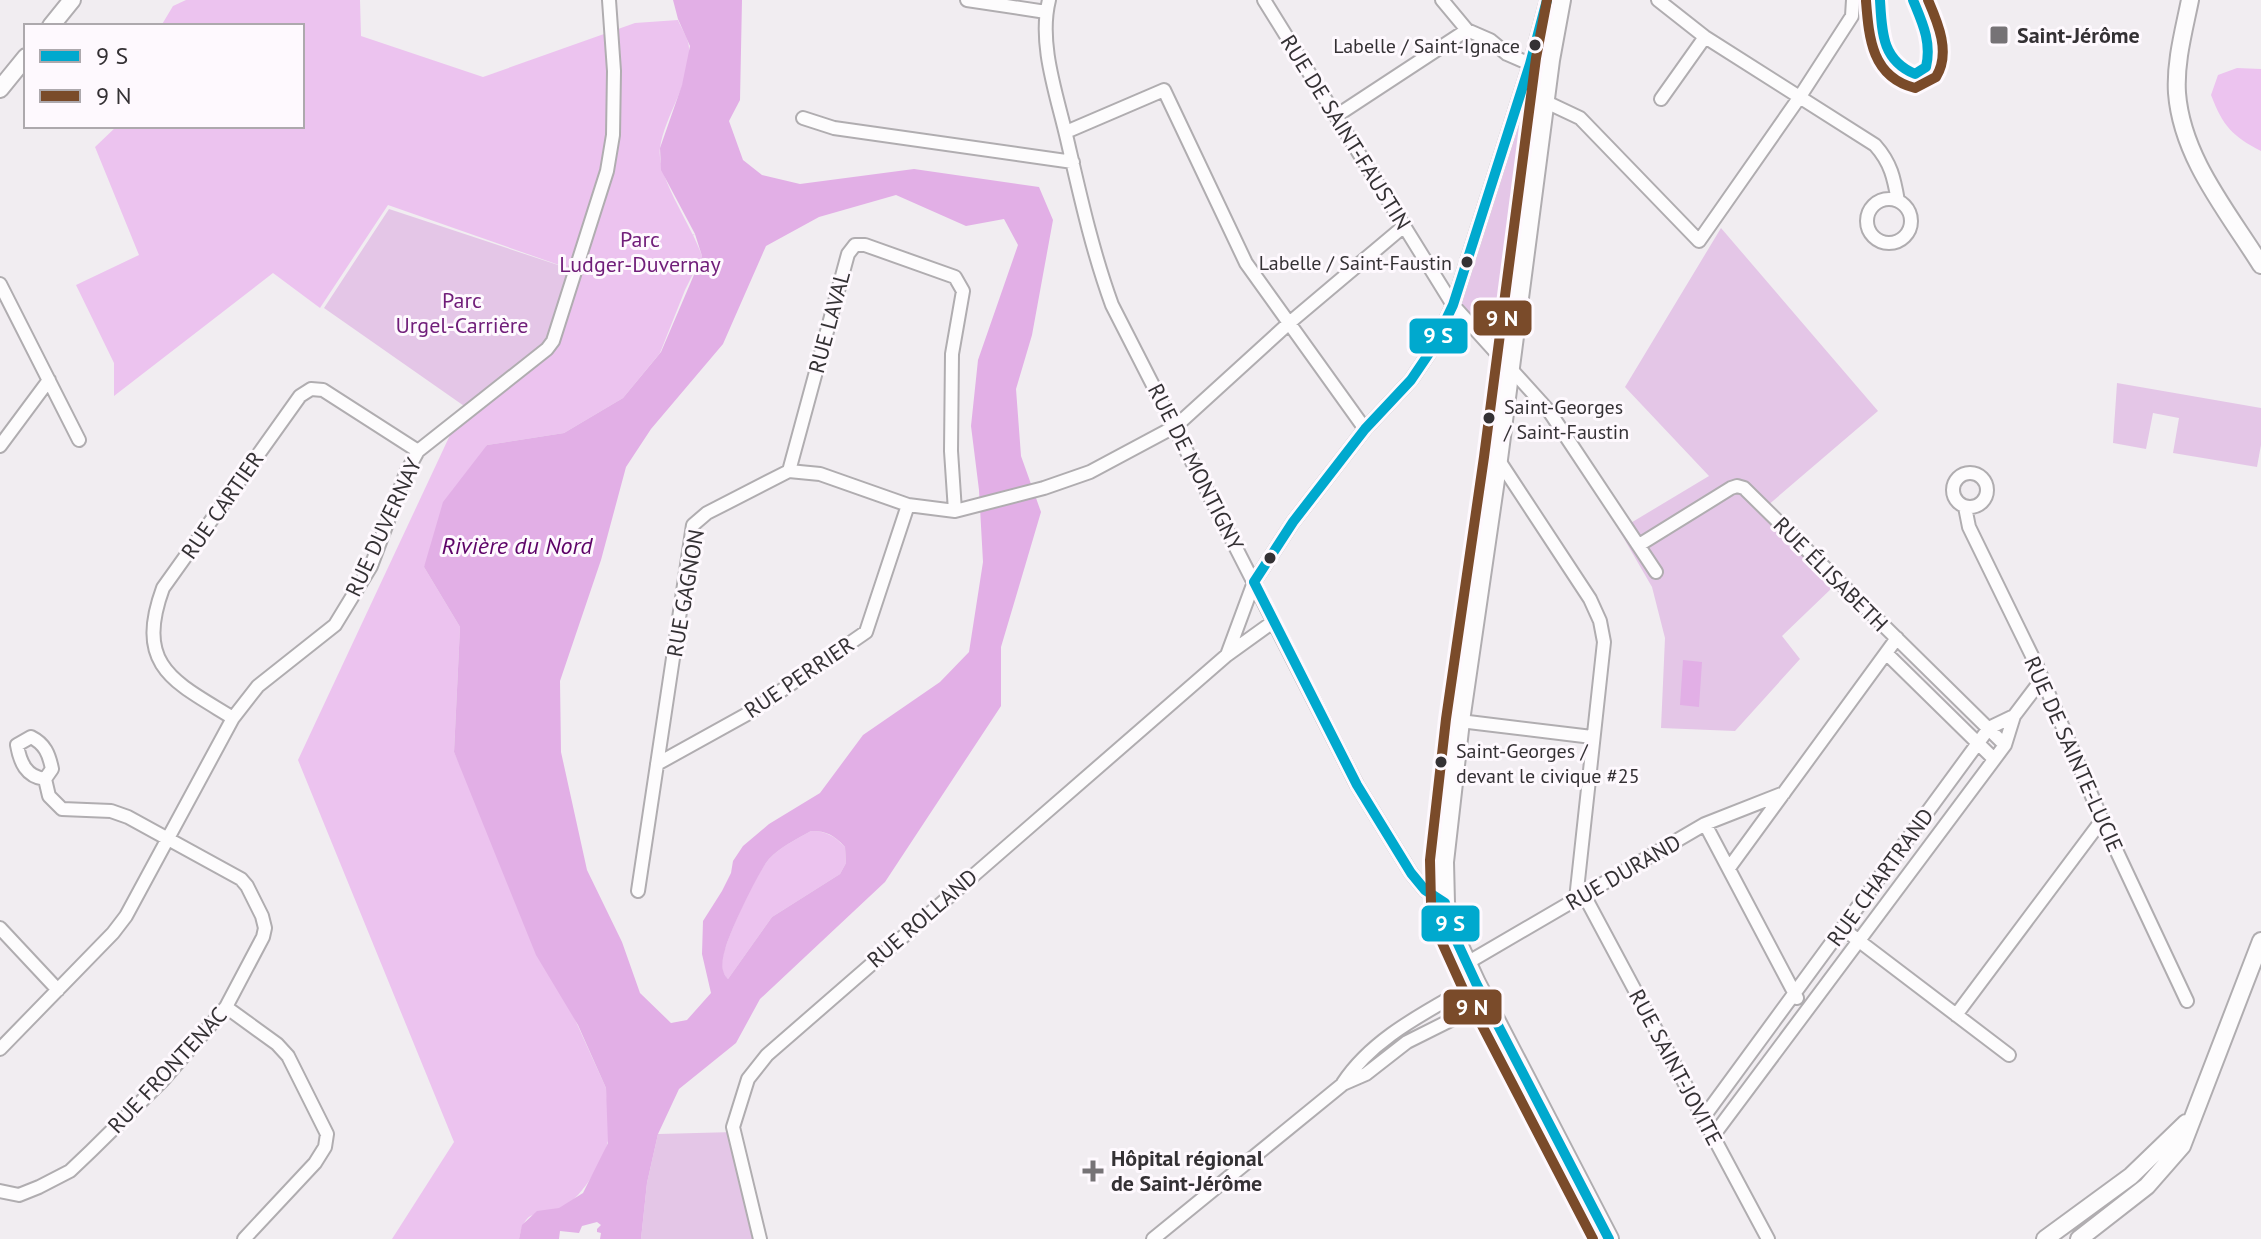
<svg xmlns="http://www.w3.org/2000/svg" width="2261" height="1239" viewBox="0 0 2261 1239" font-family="'PT Sans',sans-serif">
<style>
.green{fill:#e4c6e7}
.forest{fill:#ecc3ef}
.water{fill:#e2afe6;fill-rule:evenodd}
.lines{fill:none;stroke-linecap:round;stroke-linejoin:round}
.street-casing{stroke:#b0adb0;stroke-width:16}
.secondary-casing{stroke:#b0adb0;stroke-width:20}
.primary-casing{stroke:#b0adb0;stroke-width:22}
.street{stroke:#fdfcfd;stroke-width:12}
.secondary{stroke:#fdfcfd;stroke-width:16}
.primary{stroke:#fdfcfd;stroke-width:18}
.bus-1-casing{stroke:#fef9fe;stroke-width:16}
.bus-2-casing{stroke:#fef9fe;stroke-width:16}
.bus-1{stroke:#00a9ce;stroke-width:10}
.bus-2{stroke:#7a4b2a;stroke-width:10}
.poi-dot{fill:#767376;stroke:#fef9fe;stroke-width:3}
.bus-dot{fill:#343134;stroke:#fef9fe;stroke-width:3}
.labels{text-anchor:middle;stroke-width:6;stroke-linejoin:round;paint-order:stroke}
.bus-label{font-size:20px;fill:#343134;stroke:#fef9fe;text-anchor:end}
.poi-label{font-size:22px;font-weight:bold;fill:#343134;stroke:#fef9fe;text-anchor:start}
.street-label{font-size:22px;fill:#343134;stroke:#fef9fe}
.park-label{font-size:22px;fill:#701d79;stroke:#fef9fe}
.water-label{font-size:24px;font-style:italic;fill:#5d0267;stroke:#fef9fe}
.line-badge{stroke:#fef9fe;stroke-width:3}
.badge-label{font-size:22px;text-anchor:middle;font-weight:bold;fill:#fff}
</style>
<rect width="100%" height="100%" fill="#f1edf1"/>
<!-- green -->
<path class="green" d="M1536 82 1540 88 1509 366 1453 305 1530 84Z
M389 209 576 271 695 234 467 408 324 308Z
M1721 228 1878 411 1760 512 1833 587 1782 636 1800 659 1735 731 1661 728 1665 638 1652 587 1619 530 1709 476 1625 387Z
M2117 383 2261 408V445L2257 467 2173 453 2179 418 2153 413 2146 449 2113 443Z
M735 1132 760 1239H641L647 1183 658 1134Z"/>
<!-- forest -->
<path class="forest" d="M186 0H360L361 36 483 77 635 23 678 20C681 28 689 39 689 48 691 83 665 115 660 148 656 177 692 225 702 256L685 290 660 353 623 398 564 433 487 445 424 567 460 627 454 752 606 1088C607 1105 612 1129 607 1145 600 1166 581 1200 559 1209 537 1217 526 1206 519 1239H392L454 1142 298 760 458 418 547 349 576 271 388 205 320 308 273 273 114 396V363L76 285 139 255 95 147 117 126H302V26H161L173 6Z
M2237 68 2261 69V151C2232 136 2223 126 2211 95L2218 75Z
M811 831C827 831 834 836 845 847L846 863 840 874 772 917 728 979C723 974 722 970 722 962 724 942 756 874 769 859 780 847 797 839 811 831Z"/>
<!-- water -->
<path class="water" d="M673 0H742L740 100 729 121 743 160 762 175 800 184 914 169 1039 187 1053 220 1032 335 1016 389 1021 456 1041 512 1001 647V706L885 882 760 999 736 1043 679 1089 658 1134 647 1183 641 1239H600L601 1233 597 1232V1229L601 1225 597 1222 582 1226 579 1233 560 1231 559 1239H519L522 1225 537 1211 559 1208 583 1193 608 1143 606 1088 578 1025 536 955 454 752 460 627 424 567 443 502 487 445 564 433 623 398 661 352 702 256 695 234 661 170 660 148 682 85 690 46 678 19ZM896 195 966 226 1004 219 1018 245 978 360 971 426 979 490 983 562 969 652 940 682 863 735 820 793 769 824 743 846 733 861 731 873 722 891 703 921 702 954 711 993 687 1020 671 1023 640 993 622 942 587 870 561 752 560 681 601 560 626 467 651 429 723 344 766 246 819 217ZM811 831C827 831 834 835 845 847L846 863 840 874 772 917 728 979C720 971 722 960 725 950 729 933 758 872 769 859 780 847 797 839 811 831Z
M1683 660 1702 662 1699 707 1680 705Z"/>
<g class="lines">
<!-- street casing -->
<g class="street-casing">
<path id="street" d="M967 0 1046 12
M1049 0C1038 44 1057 95 1067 139 1080 195 1092 250 1112 305L1357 785 1411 873 1425 890 1445 903
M1264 0 1453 305 1549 411 1656 572
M1442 0 1467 30 1490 40 1507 54 1530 64
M1658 0 1705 37 1875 145C1891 163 1894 178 1898 201
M1661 99 1705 37
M1544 101 1580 118 1699 241 1799 98 1852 16 1853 0
M1336 116 1467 30
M803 118 834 128 1073 162
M1066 132 1164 90 1246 263 1365 429
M1867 221a22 22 0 1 1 44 0a22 22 0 1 1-44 0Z
M0 284 79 440
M0 446 49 380
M1498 459 1590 599 1600 621 1604 642 1576 899
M789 471 848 254 855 245H865L955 277 963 291 952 354 951 451 955 511
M1953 490a17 17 0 1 1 34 0a17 17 0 1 1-34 0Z
M1965 507 1969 527 2037 666 2102 820 2187 1001
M1639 545 1731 488 1737 486 1744 488 2005 745
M1886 653 1994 759
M1227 655 1273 622
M233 718C175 682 134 667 163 588L300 396 311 389 323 390 418 451
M1460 721 1592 737
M657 764 749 713 866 632 908 505
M1705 824 1797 998
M1729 868 1897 638
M638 891 693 525 707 513 789 471 820 474 908 505 955 511 1044 488 1090 472 1176 426 1288 324 1403 227
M1584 895 1768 1239
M0 928 58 990
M1842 928 2009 1055
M1467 963 1705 824 1784 793
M226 1007 277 1044 288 1056 327 1134 325 1147 315 1163 244 1239
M1956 1015 2102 820
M0 1049 113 933 126 916 233 718 258 686 335 625 371 566 406 473 418 451 547 349 553 341 607 171 613 135 614 71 609 0
M1343 1083C1374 1036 1429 1011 1476 983
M1703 1118 1989 728 2014 716
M1713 1136 2005 745 2014 716 2042 679
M0 1191 19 1195 39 1187 70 1171 91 1151 163 1080 226 1007 263 937 265 928 262 916 247 886 241 879 128 817 111 811 62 809 49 796 45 779C26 777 20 762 17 745L31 737C45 744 49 754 52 769L45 779
M760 1239 733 1127 748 1079 767 1055 1227 655 1254 582 1293 522 1365 429 1411 380 1432 349 1453 305 1530 64 1547 0
M1153 1239 1343 1084 1366 1074 1407 1042 1487 1002"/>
</g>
<!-- secondary casing -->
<g class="secondary-casing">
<path id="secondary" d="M2190 0C2184 30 2175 62 2177 93 2182 158 2228 212 2261 265
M51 26 72 0
M0 89 26 57
M2045 1239 2131 1176 2186 1123
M2079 1239 2147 1186 2182 1146 2261 941"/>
</g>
<!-- primary casing -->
<g class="primary-casing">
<path id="primary" d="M1561 0 1550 60 1498 459 1460 721 1444 862 1445 903 1452 931 1476 983 1609 1239"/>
</g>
<!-- street -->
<use href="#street" class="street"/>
<!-- secondary -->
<use href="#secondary" class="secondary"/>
<!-- primary -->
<use href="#primary" class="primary"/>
<!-- bus-1 casing -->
<g class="bus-1-casing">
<path id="bus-1" d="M1547 0 1530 64 1453 305 1432 349 1411 380 1365 429 1293 522 1254 582 1357 785 1411 873 1425 890 1445 903 1452 931 1476 983 1609 1239
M1880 0C1882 33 1882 60 1915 74L1926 67C1932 42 1922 22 1913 0"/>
</g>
<!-- bus-2 casing -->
<g class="bus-2-casing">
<path id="bus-2" d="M1547 0 1536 58 1484 457 1446 719 1430 860 1431 903 1439 936 1463 989 1593 1239
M1866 1C1869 39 1872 77 1915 88L1936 77C1951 53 1938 23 1928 0"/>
</g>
<!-- bus-1 -->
<use href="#bus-1" class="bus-1"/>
<!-- bus-2 -->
<use href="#bus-2" class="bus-2"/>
</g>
<!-- markers -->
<g class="poi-dot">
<rect x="1989" y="25" width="20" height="20" rx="4"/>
<path d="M1089 1159h8v8h8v8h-8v8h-8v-8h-8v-8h8z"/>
</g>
<g class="bus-dot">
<circle cx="1535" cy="45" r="7"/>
<circle cx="1467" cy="262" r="7"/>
<circle cx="1489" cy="418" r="7"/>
<circle cx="1270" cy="558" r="7"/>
<circle cx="1441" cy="762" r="7"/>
</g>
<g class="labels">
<!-- bus labels -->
<g class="bus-label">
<text x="1520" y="53">Labelle / Saint-Ignace</text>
<text x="1452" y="270">Labelle / Saint-Faustin</text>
<text x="1504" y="414" text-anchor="start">Saint-Georges<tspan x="1504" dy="25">/ Saint-Faustin</tspan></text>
<text x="1456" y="758" text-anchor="start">Saint-Georges /<tspan x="1456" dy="25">devant le civique #25</tspan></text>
</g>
<!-- poi labels -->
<g class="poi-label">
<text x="2017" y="43">Saint-Jérôme</text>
<text x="1111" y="1166">Hôpital régional<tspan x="1111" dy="25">de Saint-Jérôme</tspan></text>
</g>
<!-- street labels -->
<g class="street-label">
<text transform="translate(1346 132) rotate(58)" y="8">RUE DE SAINT-FAUSTIN</text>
<text transform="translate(829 322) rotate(-75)" y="8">RUE LAVAL</text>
<text transform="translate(1196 467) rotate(63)" y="8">RUE DE MONTIGNY</text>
<text transform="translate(222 505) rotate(-55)" y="8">RUE CARTIER</text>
<text transform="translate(383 527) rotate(-65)" y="8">RUE DUVERNAY</text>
<text transform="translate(1831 574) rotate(45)" y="8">RUE ÉLISABETH</text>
<text transform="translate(685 593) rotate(-80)" y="8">RUE GAGNON</text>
<text transform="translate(799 677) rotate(-34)" y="8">RUE PERRIER</text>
<text transform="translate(2074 754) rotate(66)" y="8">RUE DE SAINTE-LUCIE</text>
<text transform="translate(1623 872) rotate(-30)" y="8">RUE DURAND</text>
<text transform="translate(1880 877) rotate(-54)" y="8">RUE CHARTRAND</text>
<text transform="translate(922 918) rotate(-41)" y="8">RUE ROLLAND</text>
<text transform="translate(1676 1067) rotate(62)" y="8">RUE SAINT-JOVITE</text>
<text transform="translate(167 1070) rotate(-47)" y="8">RUE FRONTENAC</text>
</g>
<!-- park labels -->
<g class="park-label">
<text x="640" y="247">Parc<tspan x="640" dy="25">Ludger-Duvernay</tspan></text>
<text x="462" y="308">Parc<tspan x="462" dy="25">Urgel-Carrière</tspan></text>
</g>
<!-- water labels -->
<g class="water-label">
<text x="517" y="554">Rivière du Nord</text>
</g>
</g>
<g class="line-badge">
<rect x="1472" y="299" width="61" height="38" rx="8" fill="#7a4b2a"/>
<rect x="1408" y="317" width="61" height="38" rx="8" fill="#00a9ce"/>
<rect x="1420" y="904" width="61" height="39" rx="8" fill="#00a9ce"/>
<rect x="1442" y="988" width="61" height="38" rx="8" fill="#7a4b2a"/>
</g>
<g class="badge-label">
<text x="1502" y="326">9 N</text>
<text x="1438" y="343">9 S</text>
<text x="1450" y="931">9 S</text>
<text x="1472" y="1015">9 N</text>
</g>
<!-- legend -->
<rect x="24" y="24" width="280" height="104" fill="#fef9fe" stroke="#ada9ad" stroke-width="2"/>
<rect x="40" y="50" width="40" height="12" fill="#00a9ce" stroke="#ada9ad" stroke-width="2"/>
<text x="96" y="64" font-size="24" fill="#343134">9 S</text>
<rect x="40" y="90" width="40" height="12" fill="#7a4b2a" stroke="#ada9ad" stroke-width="2"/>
<text x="96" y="104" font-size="24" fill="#343134">9 N</text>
</svg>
